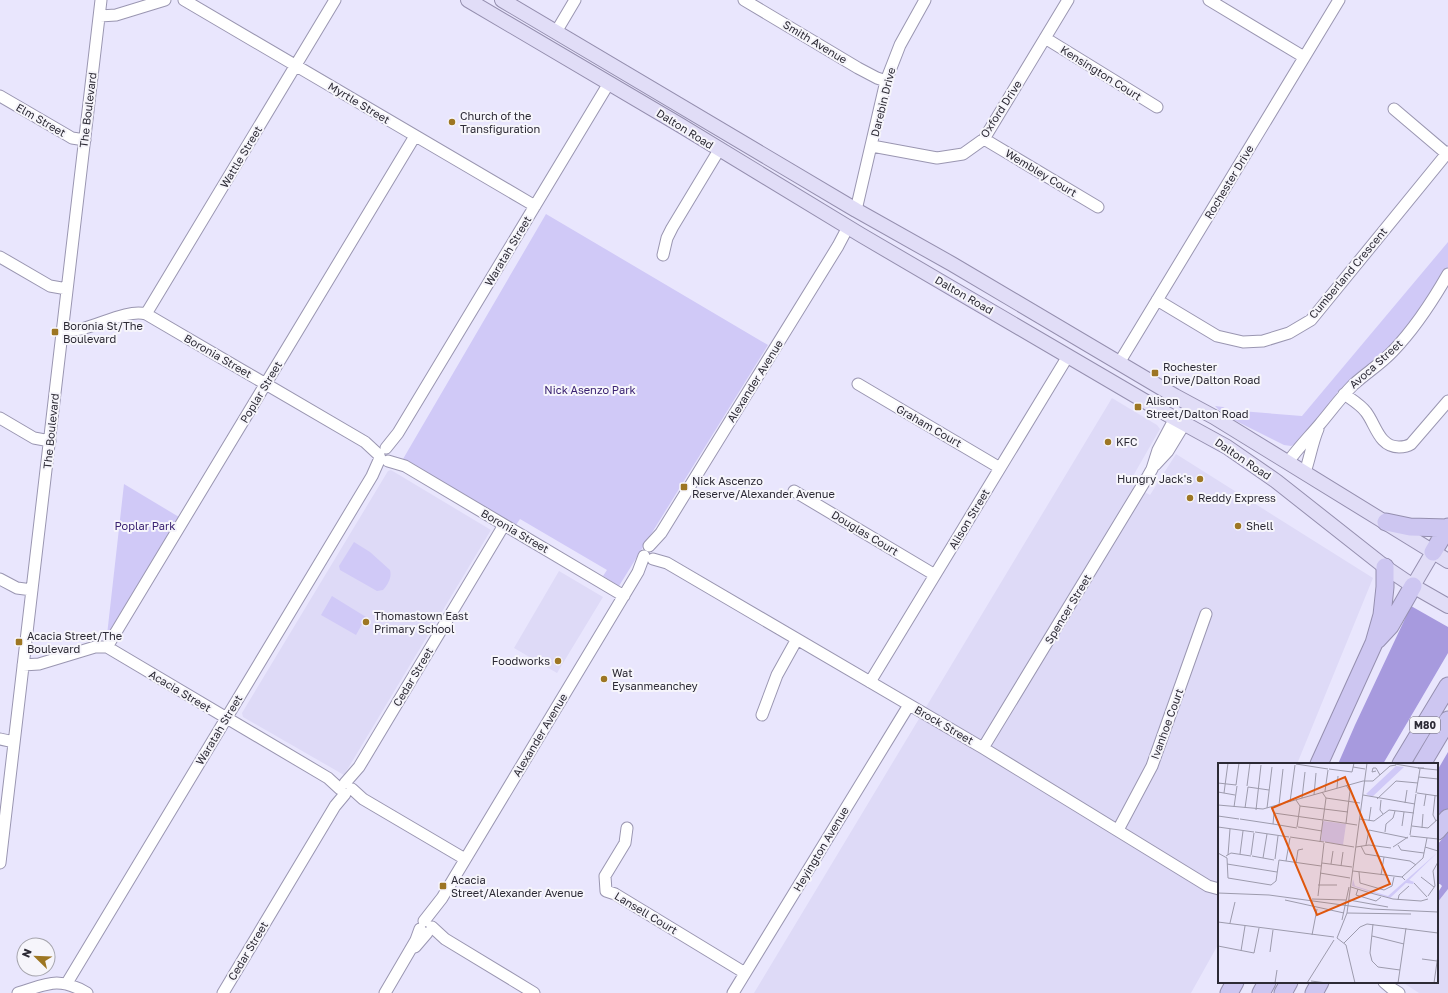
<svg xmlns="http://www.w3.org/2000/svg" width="1448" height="993" viewBox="0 0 1448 993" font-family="'Golos Text',sans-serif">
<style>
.built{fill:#dedaf7}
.green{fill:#d0c9f7}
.forest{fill:#a79ade}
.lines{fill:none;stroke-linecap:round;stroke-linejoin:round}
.minor-casing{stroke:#9a96b1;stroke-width:13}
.major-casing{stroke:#958faf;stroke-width:16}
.highway-casing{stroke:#958faf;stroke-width:19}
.minor{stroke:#fff;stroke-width:11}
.major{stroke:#e1ddf7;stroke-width:14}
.highway{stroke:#cdc6f1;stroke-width:17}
.poi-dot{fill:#9d7623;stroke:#f6f5fb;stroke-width:1.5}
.labels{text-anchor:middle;stroke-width:4;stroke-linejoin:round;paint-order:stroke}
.shield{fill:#f6f5fb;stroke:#696770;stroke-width:1}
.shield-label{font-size:10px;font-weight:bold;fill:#2c2a35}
.street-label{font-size:11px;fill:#2c2a35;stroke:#f6f5fb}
.poi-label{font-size:11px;fill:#2c2a35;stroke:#f6f5fb;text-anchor:start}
.park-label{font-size:11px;fill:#3b2372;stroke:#f6f5fb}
.inset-road{fill:none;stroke:#9d9bad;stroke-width:1}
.view{fill:#df570e;fill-opacity:0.15;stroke:#df570e;stroke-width:2}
.inset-edge{fill:none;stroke:#2c2a35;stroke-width:2}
</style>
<rect width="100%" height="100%" fill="#e9e6fd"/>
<!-- built -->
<path class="built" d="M1112 398 1157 425 1160 429 1129 483 1150 495 1176 454 1373 578 1297 764H1219V943L1191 993H754Z
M391 470 491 530 344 775 243 717 242 713 388 471Z
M559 571 603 597 557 673 514 648Z
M1448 889V993H1419L1402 982H1437V903Z"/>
<!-- green -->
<path class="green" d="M546 214 768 345 619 586 603 576 607 570 520 519 516 525 403 459Z
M1448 242V267L1438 287 1395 341 1337 393 1298 443 1291 446 1284 445 1224 415 1215 406 1223 407 1228 410 1302 416Z
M124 484 179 517 107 635Z
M354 542 370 552 390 570C392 578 388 584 383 590L377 591 340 570 339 566Z
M332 596 366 617 356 635 321 615Z"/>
<!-- forest -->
<path class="forest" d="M1411 606 1448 627V653L1383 764H1338L1355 725Z
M1448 752V809L1437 821V771Z
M1448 832V889L1437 903V894L1442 886 1440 884H1437V845Z"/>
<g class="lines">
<!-- minor casing -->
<g class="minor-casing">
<path id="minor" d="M184 0 535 206
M744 0 858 68 877 78 886 81
M1209 0 1304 57
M100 16 116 15 165 0
M556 32 575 0
M1045 38 1157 107
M0 96 67 135 72 138 85 140
M1394 109 1447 154
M984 139 1098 207
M872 146 937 158 963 154 984 139 1068 0
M856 210 886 81 900 45 925 0
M663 255 667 238 672 228 719 150
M0 257 50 286 67 289
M1157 300 1217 336 1243 342 1263 341 1289 333 1311 320 1448 152
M146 314 335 0
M62 331C69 330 75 330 81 329 100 325 128 309 146 314L365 442 379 455
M1119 363 1339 0
M858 384 1000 468
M1344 394C1351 399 1361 405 1366 412 1376 425 1379 447 1399 447 1404 447 1408 446 1411 444L1448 401
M0 418 34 438 50 441
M386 448 398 433 609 83
M388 461 405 466 624 596
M1288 462C1298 448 1309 437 1320 424 1331 411 1341 397 1353 385 1366 373 1381 364 1393 351 1415 328 1432 302 1448 274
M1155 465 1168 451 1185 423
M1305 472C1310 458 1312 443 1318 429
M794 491 935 575
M649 546 661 533 838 246 848 227
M653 559 667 563 983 748 1208 886 1219 889
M0 579 17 588 32 590
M107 647 415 136
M23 665 39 664 95 647H107L328 778 340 789
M870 682 1068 356
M762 715 777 675 797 639
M0 739 14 742
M983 748 1148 476 1152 469 1158 450 1175 418
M345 783 359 767 504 525
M352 789 363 799 465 859
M627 828 625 843 605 876 606 891 615 894 745 973
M1118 830 1152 766 1206 614
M0 863 101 0
M424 921 442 898 638 572 644 556
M432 927 445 939 534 993
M415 947 427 933
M1384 982 1391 988 1399 993
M67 983 372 476 380 458
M18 993C47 984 58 976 87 993
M223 993 335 806 345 794
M385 993 416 940 420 929
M733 993 909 705"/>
</g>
<!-- major casing -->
<g class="major-casing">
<path id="major" d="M468 0 680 125 861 235 1165 413 1227 447 1276 481 1385 567 1413 586 1448 606
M502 0 856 210 952 264 1175 396 1214 417 1448 561
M1413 586 1433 552"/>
</g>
<!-- highway casing -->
<g class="highway-casing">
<path id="highway" d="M1386 522 1410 527 1448 528
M1433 552 1448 527
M1377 640 1390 626 1413 586
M1319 764 1374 643 1382 615 1385 587V567
M1401 764 1448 686
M1422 764 1448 720
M1437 831 1448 818
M1229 993 1235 982
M1261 993 1267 982
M1283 993 1289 982
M1314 993 1320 982"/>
</g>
<!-- minor -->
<use href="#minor" class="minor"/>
<!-- major -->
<use href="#major" class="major"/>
<!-- highway -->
<use href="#highway" class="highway"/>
</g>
<!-- markers -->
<g class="poi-dot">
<circle cx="452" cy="122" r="4"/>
<rect x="51" y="328" width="8" height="8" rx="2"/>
<rect x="1151" y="369" width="8" height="8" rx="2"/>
<rect x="1134" y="403" width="8" height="8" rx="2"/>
<circle cx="1108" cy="442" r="4"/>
<circle cx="1200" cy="479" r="4"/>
<rect x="680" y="483" width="8" height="8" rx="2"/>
<circle cx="1190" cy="498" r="4"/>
<circle cx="1238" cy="526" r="4"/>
<circle cx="366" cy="622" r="4"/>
<rect x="15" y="638" width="8" height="8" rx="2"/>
<circle cx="558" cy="661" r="4"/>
<circle cx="604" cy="679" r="4"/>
<rect x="439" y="882" width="8" height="8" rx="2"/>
</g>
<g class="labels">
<!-- shield labels -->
<rect class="shield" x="1410" y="717" width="30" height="16" rx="3"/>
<g class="shield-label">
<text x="1425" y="729">M80</text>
</g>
<!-- street labels -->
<g class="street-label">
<text transform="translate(815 42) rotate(31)" y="4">Smith Avenue</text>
<text transform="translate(1101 73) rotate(32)" y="4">Kensington Court</text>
<text transform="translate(883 102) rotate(-76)" y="4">Darebin Drive</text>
<text transform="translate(359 103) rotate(31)" y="4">Myrtle Street</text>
<text transform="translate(1001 109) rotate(-57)" y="4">Oxford Drive</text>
<text transform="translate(88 110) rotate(-83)" y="4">The Boulevard</text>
<text transform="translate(41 120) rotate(30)" y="4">Elm Street</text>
<text transform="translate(685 129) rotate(32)" y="4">Dalton Road</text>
<text transform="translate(241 157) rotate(-59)" y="4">Wattle Street</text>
<text transform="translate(1041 173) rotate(31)" y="4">Wembley Court</text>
<text transform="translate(1229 182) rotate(-59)" y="4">Rochester Drive</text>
<text transform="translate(508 251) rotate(-59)" y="4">Waratah Street</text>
<text transform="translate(1348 273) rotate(-50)" y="4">Cumberland Crescent</text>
<text transform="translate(964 295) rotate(30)" y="4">Dalton Road</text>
<text transform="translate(218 356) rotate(30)" y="4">Boronia Street</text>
<text transform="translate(1376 364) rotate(-42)" y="4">Avoca Street</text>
<text transform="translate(755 381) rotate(-58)" y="4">Alexander Avenue</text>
<text transform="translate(261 392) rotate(-59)" y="4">Poplar Street</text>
<text transform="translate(929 426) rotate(30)" y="4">Graham Court</text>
<text transform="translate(51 431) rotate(-84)" y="4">The Boulevard</text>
<text transform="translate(1243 459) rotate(34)" y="4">Dalton Road</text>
<text transform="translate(969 519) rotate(-59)" y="4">Alison Street</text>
<text transform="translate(515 531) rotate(30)" y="4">Boronia Street</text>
<text transform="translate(865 533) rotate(31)" y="4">Douglas Court</text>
<text transform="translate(1068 609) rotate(-59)" y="4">Spencer Street</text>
<text transform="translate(413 677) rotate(-59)" y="4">Cedar Street</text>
<text transform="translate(180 691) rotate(31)" y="4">Acacia Street</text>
<text transform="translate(1167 724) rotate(-70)" y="4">Ivanhoe Court</text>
<text transform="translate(944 725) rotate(30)" y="4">Brock Street</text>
<text transform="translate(219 730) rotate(-59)" y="4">Waratah Street</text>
<text transform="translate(540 735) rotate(-59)" y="4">Alexander Avenue</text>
<text transform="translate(821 849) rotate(-59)" y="4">Heyington Avenue</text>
<text transform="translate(646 913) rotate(31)" y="4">Lansell Court</text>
<text transform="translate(248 951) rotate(-59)" y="4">Cedar Street</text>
</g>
<!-- poi labels -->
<g class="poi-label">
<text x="460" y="120">Church of the<tspan x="460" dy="13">Transfiguration</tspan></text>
<text x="63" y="330">Boronia St/The<tspan x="63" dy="13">Boulevard</tspan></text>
<text x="1163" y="371">Rochester<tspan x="1163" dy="13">Drive/Dalton Road</tspan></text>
<text x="1146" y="405">Alison<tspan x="1146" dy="13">Street/Dalton Road</tspan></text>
<text x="1116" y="446">KFC</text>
<text x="1192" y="483" text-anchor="end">Hungry Jack's</text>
<text x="692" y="485">Nick Ascenzo<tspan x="692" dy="13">Reserve/Alexander Avenue</tspan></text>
<text x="1198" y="502">Reddy Express</text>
<text x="1246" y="530">Shell</text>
<text x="374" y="620">Thomastown East<tspan x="374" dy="13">Primary School</tspan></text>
<text x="27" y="640">Acacia Street/The<tspan x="27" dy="13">Boulevard</tspan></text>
<text x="550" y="665" text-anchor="end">Foodworks</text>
<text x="612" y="677">Wat<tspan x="612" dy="13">Eysanmeanchey</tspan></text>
<text x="451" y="884">Acacia<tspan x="451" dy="13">Street/Alexander Avenue</tspan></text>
</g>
<!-- park labels -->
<g class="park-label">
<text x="590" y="394">Nick Asenzo Park</text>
<text x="145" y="530">Poplar Park</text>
</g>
</g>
<!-- overview -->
<g transform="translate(1218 763)">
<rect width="220" height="220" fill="#e9e6fd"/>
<path d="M178 3 186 4 154 34 148 31ZM105 58 128 61 125 82 103 78ZM220 89 191 117 196 119 195 121 188 120 172 135 134 123 135 116 137 123 170 133Z" fill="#d0c9f7"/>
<path class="inset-road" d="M78 1 110 6M177 1 201 5M135 4 147 6M206 5H200L220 7M111 6 134 9 136 0M158 8 154 9 155 5H158L162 12M201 14 220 16M145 18H155L172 3 178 2M0 20 18 22M18 22 21 0M29 23 32 0M30 24 51 27M119 25 120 13M107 28 110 7M0 29 17 32M104 29 108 35 105 57M6 30 10 0M198 30 202 6M199 30 220 33M96 32 98 10M145 32 197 41M217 33 215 52 218 58M84 35 87 9M108 35 142 40M159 36 178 18 200 20M78 37 82 43 79 64M163 37 162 47 165 51M72 39 77 2M187 40 189 27M0 42 45 46 145 18M61 42 65 6M82 43 130 49M206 43 208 31M16 44 19 23M53 44 56 50 55 61M27 45 30 24M49 45 54 4M38 47 43 2M56 50 105 57M0 53 21 56M22 56 55 61M142 56 156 58 171 47 196 50M106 57 139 62M151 58 153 44M128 60 132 28 128 22M55 61 79 65M184 63 186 49M194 63 210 65 220 56M0 64 36 69M80 64 104 68M204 65 205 51M37 69 71 74M167 69 168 61 175 55 177 48M192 72 198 31M192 73 220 76M72 74 106 79M102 79 105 57M107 79 136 84M148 82 151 67 190 75M180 82 183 87 206 90M143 83 147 91 192 98 198 102M138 84 151 82 173 85M175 84 190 74M207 84 220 88M0 90 9 95 10 115 53 122 58 118 61 97 103 103M22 91 25 68M10 92 12 66M33 92 36 70M8 93 13 90 33 93M34 93 56 97M45 95 49 71M57 96 60 73M68 98 72 75M78 100 80 87 85 86M104 100 134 104M9 101 59 109M113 101 115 88M123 103 125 89M135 108 184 114 187 117M141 109 142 120 166 127 174 123 176 114M102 110 132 115M163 112 166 94M184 114 205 95 209 75M203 114 216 124M196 120 209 134M100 122H119M133 124 149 129M140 126 138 132 158 138 163 134M149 129 175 136 203 138 210 136M0 130 51 132 154 146 220 149M100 133 106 80M210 133 217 123 215 108 220 99M94 136 128 137M67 137 126 150M131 137 170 144M180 137 181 132 191 123M129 150 193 151M124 157 131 124M0 159 116 174M12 160 17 139M155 161 152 190 154 198 160 204 182 207M94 172 99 146M154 173 186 181M119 175 129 150 149 0M119 175 128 182 137 220M126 180 142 164 149 161 220 170M0 183 36 190 41 165M23 188 27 163M52 189 55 167M204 196 219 198M93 218 109 220M57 220 59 207M89 220 116 177M180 220 188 165M216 220 220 192"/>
<path class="view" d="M127 14 172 121 99 152 54 45Z"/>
<rect width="220" height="220" class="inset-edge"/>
</g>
<!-- north arrow -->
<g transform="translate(36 957) rotate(293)"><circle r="19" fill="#f6f5fb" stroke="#a5a4ac"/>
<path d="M0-3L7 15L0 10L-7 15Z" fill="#9d7623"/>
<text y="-6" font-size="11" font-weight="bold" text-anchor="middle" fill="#2c2a35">N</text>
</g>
</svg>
